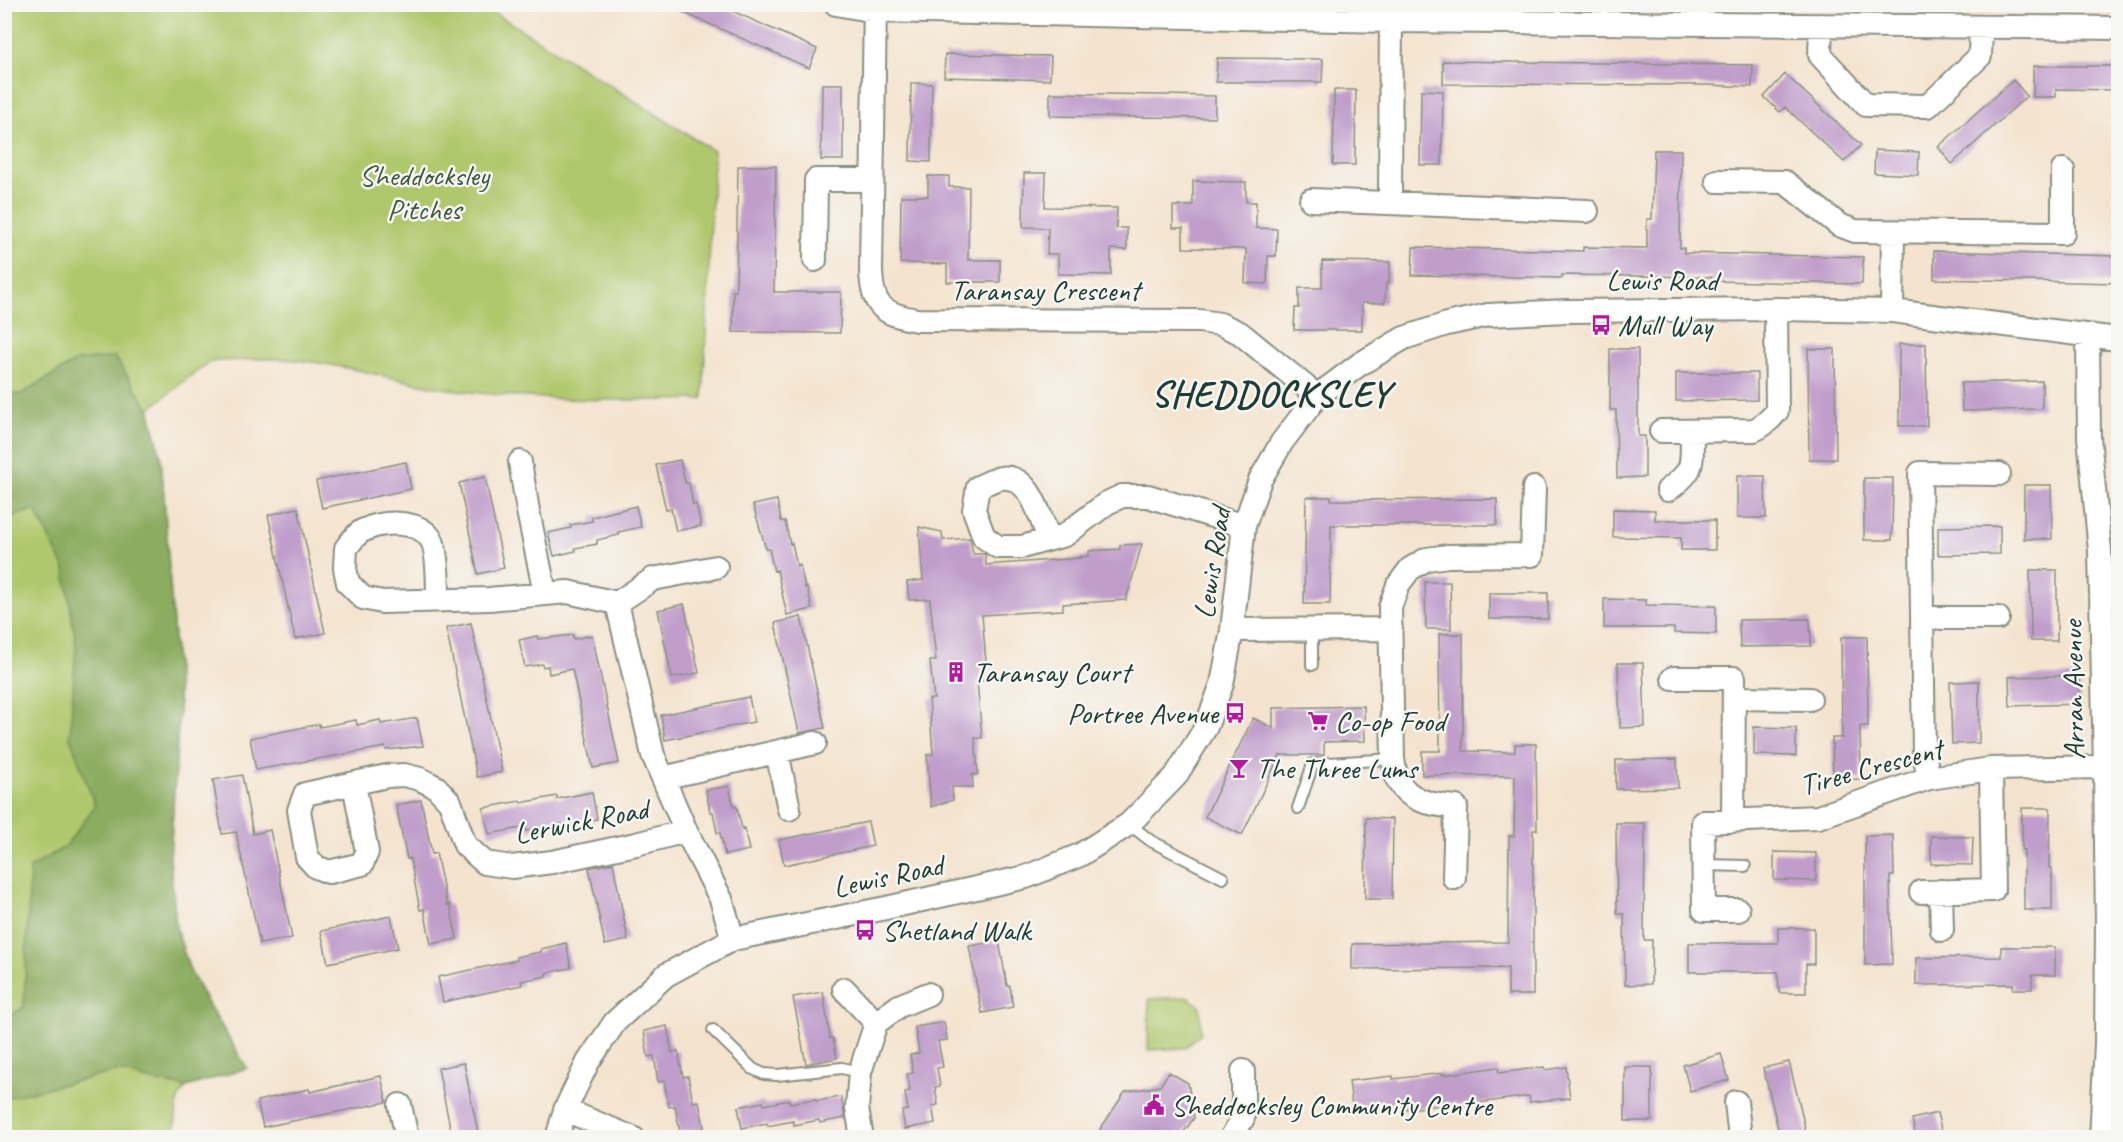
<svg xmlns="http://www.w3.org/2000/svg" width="2123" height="1142" viewBox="0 0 2123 1142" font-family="Caveat,sans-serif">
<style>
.green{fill:#b0c86d;stroke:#688250;stroke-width:1.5}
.forest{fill:#8cac60;stroke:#56744a;stroke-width:1.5}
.building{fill:#c09dcb}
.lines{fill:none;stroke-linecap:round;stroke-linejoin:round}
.service-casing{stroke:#8a9082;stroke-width:14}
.minor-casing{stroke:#8a9082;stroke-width:26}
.service{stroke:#fff;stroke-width:10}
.minor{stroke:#fff;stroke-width:22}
.labels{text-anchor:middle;stroke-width:5;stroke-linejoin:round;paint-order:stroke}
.park-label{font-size:30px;fill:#3c593f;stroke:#f6f6f2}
.street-label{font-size:30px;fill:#1f3d34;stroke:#f6f6f2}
.poi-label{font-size:30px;fill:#1f3d34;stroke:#f6f6f2;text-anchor:start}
.district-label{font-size:36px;font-weight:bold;letter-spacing:1.5px;fill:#1f3d34;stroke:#f6f6f2}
</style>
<rect width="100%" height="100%" fill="#f6f6f2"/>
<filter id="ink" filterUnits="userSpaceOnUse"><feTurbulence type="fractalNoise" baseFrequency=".0167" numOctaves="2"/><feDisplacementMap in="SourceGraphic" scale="12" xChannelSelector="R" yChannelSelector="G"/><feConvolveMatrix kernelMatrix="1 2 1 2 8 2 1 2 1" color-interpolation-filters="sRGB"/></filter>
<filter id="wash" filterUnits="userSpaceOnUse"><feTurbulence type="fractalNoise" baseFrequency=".008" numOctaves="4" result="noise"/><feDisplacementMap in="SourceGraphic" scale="24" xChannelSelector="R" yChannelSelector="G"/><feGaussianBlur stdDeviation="1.35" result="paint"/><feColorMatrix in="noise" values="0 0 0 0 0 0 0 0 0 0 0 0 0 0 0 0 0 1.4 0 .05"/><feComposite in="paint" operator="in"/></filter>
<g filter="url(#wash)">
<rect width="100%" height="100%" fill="#f4e4cf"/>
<!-- green -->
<path class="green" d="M5 5H482L714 151 703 399C618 401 533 401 449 389 378 378 315 353 243 360 233 361 220 360 211 362 201 365 161 401 149 409L161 457 179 708 170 858 176 928 190 971 211 1009 247 1068 186 1087 178 1099 174 1137 5 1138Z
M1187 997 1200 1006 1201 1033 1185 1048 1148 1050 1149 999Z"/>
<!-- forest -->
<path class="forest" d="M115 357 149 409 161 457 179 708 170 858 176 928 190 971 211 1009 247 1068 186 1087 151 1081 119 1071 5 1098V1019L24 1007 30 868 66 846 95 806 70 737 76 646 65 569 35 510 5 518V394H21L76 361Z"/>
<g id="blocks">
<!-- building -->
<path class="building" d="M664 4H717L817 49 809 68Z
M945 54 1051 56 1050 80 944 77Z
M1217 58 1323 59 1322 82H1216Z
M1443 61 1753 65 1752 87 1707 85 1443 84Z
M2033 66H2118V90L2056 89V97H2033Z
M1785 74 1861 145 1844 162 1785 107 1780 112 1764 97Z
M2013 80 2027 96 1952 164 1938 147Z
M911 83 932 84 931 162 910 161Z
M822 84H843V160H821Z
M1334 90H1356L1355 165H1333Z
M1421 90 1443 91 1442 165H1420Z
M1050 93 1215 96V118L1050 116Z
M1654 150H1681L1680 248H1684V253L1863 257 1862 284 1712 281V277L1562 275V278L1412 275 1413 247 1583 251V247L1647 248V219H1652Z
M1875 150 1919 152 1918 175 1874 173Z
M738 166H776L774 292H841L840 333 733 332V291H736Z
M1024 173H1046L1045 207 1117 208 1116 228H1127V250L1111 249V275L1058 274V254H1047L1048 228 1023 227Z
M928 176H949V187H969L968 260H1000V282H947V264L900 263 901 196H928Z
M1193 181 1246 182V202H1256V228L1277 229 1276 256H1268L1267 284 1245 283 1246 249 1183 248V228H1173V206H1193Z
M1934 251 2118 256V283L1934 279Z
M1322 261 1390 262 1389 283H1386L1385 303H1362V330H1294L1295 308H1299V288H1322Z
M1899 344H1926L1927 426H1899Z
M1610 349H1638V436H1645V477L1617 478 1616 410H1610Z
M1808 349H1835L1836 459H1809Z
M1676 373H1757V400L1676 401Z
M2042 381V409L1962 411 1961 383Z
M680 460 685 483H689L693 505 696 504 701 526 676 531 671 509 666 510 656 465Z
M406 462 411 489 322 508 316 481Z
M1737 476H1765L1766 518H1737Z
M485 477 504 568 478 574 459 483Z
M1864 478H1893L1892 540H1864Z
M2024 485H2051L2052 539H2024Z
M1306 497H1331V500L1497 499V525H1331L1330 604H1304Z
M777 500 781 521H785L790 544 792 543 797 566 800 565 805 588 807 587 812 609 787 615 777 570 774 571 769 549H766L753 505Z
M636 506 641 527 618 532 619 535 597 540V544L575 548 576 551 554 556 548 533 571 528 570 525 592 521V517Z
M298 508 325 633 295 639 268 515Z
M1613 509 1655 510V520H1715V550H1681V538L1613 537Z
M2000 526V554L1938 555V527Z
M919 527 942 532 943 540 970 538 973 554H985L986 565 1080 558 1079 557 1089 556V551L1120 549V545L1142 544 1126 600 1063 604V610L982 615 986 662 981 663 982 681H977L982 738H975L978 774 972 775 973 787H952L953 800 931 807 927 755 933 754 929 699H934L930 661H936L930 599 909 600 907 582 923 580Z
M2030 570H2057V641H2031Z
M1425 582H1450L1451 629H1426Z
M1489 593H1548V619H1489Z
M1604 599 1646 600V605L1716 606V634L1674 633V628H1604Z
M684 604 699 673 672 678 658 610Z
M801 617 825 728 799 733 775 623Z
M1810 619 1811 646 1740 647 1739 620Z
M471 623 502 772 477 777 446 628Z
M1439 634H1463V751L1515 752V744H1536L1537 830H1533V995H1508V968L1352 969V944L1508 942 1509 836H1514L1515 776 1422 775V751H1440Z
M573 635 574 639 592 635 619 763 593 768 572 669 549 674 548 666 543 667 542 664 525 667 519 640 537 636 538 639Z
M1841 637H1867L1868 726H1860L1861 779 1833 780 1832 738H1842Z
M1618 663H1643L1645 727 1620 728Z
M2054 676H2079L2080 704 2010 706 2009 677Z
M1979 681V743L1952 744 1950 682Z
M749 697 754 722 665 740 661 715Z
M1364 706 1365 741 1324 742V755H1280L1242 835 1205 817 1253 718 1273 728V708Z
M417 718 423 746 386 750 385 747 256 770 250 738 319 724 320 727 356 720 357 725 380 720 381 724Z
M1754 727 1796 728V756L1754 755Z
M1677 759 1678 788 1616 789V760Z
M242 775 253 834 270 830 292 938 260 944 236 832 222 834 213 780Z
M729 786 734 807H737L742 829 744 828 749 850 725 855 720 833H717L713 812H710L706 790Z
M592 792 597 819 563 826 562 824 526 831V827L489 834 483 808 520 801 521 803 557 796V799Z
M421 800 432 854 436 853 447 905 450 904 457 939 431 944 424 909 420 910 410 858 407 859 396 805Z
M2022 808H2050L2049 868H2052V910H2024V850H2022Z
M1366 818 1393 819 1392 899H1365Z
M868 822 873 846 784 865 779 840Z
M1616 823H1645L1644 940H1652L1651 984 1625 985 1624 914H1617Z
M1893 835 1894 876H1890L1892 964 1865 965V836Z
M1931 836 1973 837 1972 865 1931 864Z
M1774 852 1816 853V881L1774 880Z
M613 863 628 940 605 945 589 868Z
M391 916 398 948 328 963 321 931Z
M1778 928H1814V964H1806V993H1779L1778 972H1689V943H1778Z
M999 941 1007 986H1010L1013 1007 982 1013 969 946Z
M566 943 571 968 546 973 547 976 521 981 522 985 443 1002 438 977 517 960 516 957 541 952V949Z
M2001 947H2055V975H2032V989H2013V984L1916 985V958L2001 957Z
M823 992 830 1038H833L837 1058 806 1064 793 997Z
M944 1022 947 1040 938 1041 943 1067 937 1068 940 1086 935 1087 938 1105 932 1106 935 1123 905 1129 902 1111 908 1110 905 1092 910 1091 907 1074 913 1073 910 1055 919 1053 915 1027Z
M667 1026 672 1053 678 1051 683 1077 688 1076 693 1102 699 1101 704 1128 680 1132 675 1106 669 1107 664 1081 658 1082 654 1056 648 1057 644 1031Z
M1721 1054 1729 1080 1690 1091 1683 1065Z
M1789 1062 1800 1106 1807 1137H1780L1769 1091 1763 1068Z
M464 1063 469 1089 479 1137H452L438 1068Z
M1498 1067 1499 1073 1544 1067 1545 1070 1566 1067 1570 1098 1530 1102 1529 1096 1456 1106V1103L1403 1110V1107L1353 1113 1349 1081 1393 1076V1079L1443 1073V1075Z
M1625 1067H1652V1121H1625Z
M1169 1072 1188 1083 1194 1118 1180 1137H1095L1125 1092 1160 1086Z
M381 1076 387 1102 263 1127 257 1101 309 1089 310 1092Z
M841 1097 845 1118 820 1123 819 1120 794 1125 793 1121 768 1126 767 1123 742 1128 738 1107 763 1102 764 1105 789 1100 790 1103 815 1099 816 1101Z
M1937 1113 1943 1137H1916L1912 1119Z"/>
</g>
</g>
<g filter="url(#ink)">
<use href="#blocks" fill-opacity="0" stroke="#8a9082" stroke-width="1.5"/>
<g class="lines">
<!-- service casing -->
<g class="service-casing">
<path id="service" d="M1312 665V629
M1298 808 1313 764 1393 759
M1129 824 1151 841 1223 878
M1704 865 1745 866
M713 1030 753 1069 764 1074 777 1075 842 1068 860 1072"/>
</g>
<!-- minor casing -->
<g class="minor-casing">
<path id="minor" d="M836 4 875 11 1391 21 2118 28
M875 4 871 270C872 306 882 314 917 320L1199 321 1220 324 1240 333 1317 396
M1821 25 1820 55 1866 105 1928 106 1980 56 1981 27
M1717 181 1785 182 1839 225 1855 231 2063 233V170
M1311 200 1587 211
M1390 203 1391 4
M815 260 816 180H872
M1892 311 1893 232
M2088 335 2089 437 2100 551 2105 767 2107 925 2106 1044 2101 1138
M1661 431 1754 430C1764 426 1770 420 1777 411L1776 309
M520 462 528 511 545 593
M1668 490C1697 468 1691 465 1692 431
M1049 539C1040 518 1031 473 1000 478 993 480 985 484 978 487L974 510 984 537 998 547H1022L1065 535 1107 503 1122 496H1148L1244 526
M438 599C438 586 438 550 431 539 418 519 382 521 362 531 356 534 351 542 346 548L345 568 348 583 363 598 382 602 489 599 568 592 617 603 653 755 686 831 721 899 733 939
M617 603 653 579 716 567
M1922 618H1998
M1232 630 1391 629
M1673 678H1734L1733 821
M1734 698 1810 699
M777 752 789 809
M663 778 815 743
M1929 778 1924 753 1920 473 1999 474
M354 784 367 852 362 864 329 872 316 867 307 857 299 810 305 794 387 776 404 775 420 779 436 787 450 802 465 845 485 863 512 867 552 862 636 844 686 831
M1454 878 1456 807C1434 805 1407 802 1397 778 1395 773 1394 765 1393 759L1390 607 1398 585 1410 569 1427 559 1448 556 1532 555 1534 488
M1941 891 1942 930
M1921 892 1993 890 1991 769
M1738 910H1704L1703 822 1818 817 1929 778 1991 769 2105 767
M844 989 876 1023
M1736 1102 1740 1138
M400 1105 407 1138
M565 1110 633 1138
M557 1138 565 1110 588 1062 615 1022 666 975 733 939 886 908 1026 877 1080 855 1129 824 1175 777 1206 727 1222 684 1232 630 1244 526 1260 480 1282 442 1317 396 1360 364 1404 338 1447 324 1488 315 1567 311 1776 309 1892 311 2118 339
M862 1138 857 1108 860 1072 876 1023 899 1006 928 994
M1231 1138 1243 1118V1071"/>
</g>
<!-- service -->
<use href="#service" class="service"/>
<!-- minor -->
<use href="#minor" class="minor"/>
</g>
</g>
<!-- icons -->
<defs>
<g id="bus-bare" transform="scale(1.62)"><path d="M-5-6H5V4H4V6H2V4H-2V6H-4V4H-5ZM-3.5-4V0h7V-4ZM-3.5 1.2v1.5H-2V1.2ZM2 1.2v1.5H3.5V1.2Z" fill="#b5179e" stroke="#f6f6f2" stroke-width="2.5" paint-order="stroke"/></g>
<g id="building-bare" transform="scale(1.62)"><path d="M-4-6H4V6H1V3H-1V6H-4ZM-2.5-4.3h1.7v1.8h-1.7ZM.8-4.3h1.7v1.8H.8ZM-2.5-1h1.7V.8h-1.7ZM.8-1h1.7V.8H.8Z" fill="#b5179e" stroke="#f6f6f2" stroke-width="2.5" paint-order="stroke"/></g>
<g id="supermarket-bare" transform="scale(1.62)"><path d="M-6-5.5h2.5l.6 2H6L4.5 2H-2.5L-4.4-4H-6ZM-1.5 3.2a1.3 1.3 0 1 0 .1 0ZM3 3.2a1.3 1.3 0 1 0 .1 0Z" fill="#b5179e" stroke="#f6f6f2" stroke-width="2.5" paint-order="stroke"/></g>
<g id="bar-bare" transform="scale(1.62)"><path d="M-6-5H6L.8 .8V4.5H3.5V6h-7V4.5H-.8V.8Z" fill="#b5179e" stroke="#f6f6f2" stroke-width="2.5" paint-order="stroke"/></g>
<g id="civic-bare" transform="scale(1.62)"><path d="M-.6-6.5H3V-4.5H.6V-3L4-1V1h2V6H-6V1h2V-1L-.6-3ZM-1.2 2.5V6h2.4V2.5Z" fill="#b5179e" stroke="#f6f6f2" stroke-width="2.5" paint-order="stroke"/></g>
</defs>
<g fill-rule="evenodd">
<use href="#bus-bare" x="1601" y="325"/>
<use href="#building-bare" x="956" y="672"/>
<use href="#bus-bare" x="1235" y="713"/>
<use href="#supermarket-bare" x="1318" y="721"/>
<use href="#bar-bare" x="1239" y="768"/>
<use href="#bus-bare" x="865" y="930"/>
<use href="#civic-bare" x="1154" y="1105"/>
</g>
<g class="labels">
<!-- park labels -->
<g class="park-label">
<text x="424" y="185">Sheddocksley<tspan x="424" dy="34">Pitches</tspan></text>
</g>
<!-- street labels -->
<g class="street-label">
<text x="1662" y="290">Lewis Road</text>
<text x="1045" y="300">Taransay Crescent</text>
<text transform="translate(1212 563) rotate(-81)" y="10">Lewis Road</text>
<text transform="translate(2073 690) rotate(-91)" y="10">Arran Avenue</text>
<text transform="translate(1871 767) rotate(-15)" y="10">Tiree Crescent</text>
<text transform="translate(581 821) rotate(-11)" y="10">Lerwick Road</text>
<text transform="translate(888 876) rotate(-12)" y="10">Lewis Road</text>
</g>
<!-- poi labels -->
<g class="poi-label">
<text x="1618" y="335">Mull Way</text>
<text x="973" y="682">Taransay Court</text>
<text x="1218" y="723" text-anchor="end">Portree Avenue</text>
<text x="1335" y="731">Co-op Food</text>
<text x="1256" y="778">The Three Lums</text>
<text x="882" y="940">Shetland Walk</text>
<text x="1171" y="1115">Sheddocksley Community Centre</text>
</g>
<!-- district labels -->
<g class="district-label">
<text x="1271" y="406">SHEDDOCKSLEY</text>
</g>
</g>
<!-- margin -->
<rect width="2123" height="1142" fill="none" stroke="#f6f6f2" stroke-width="24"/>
</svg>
